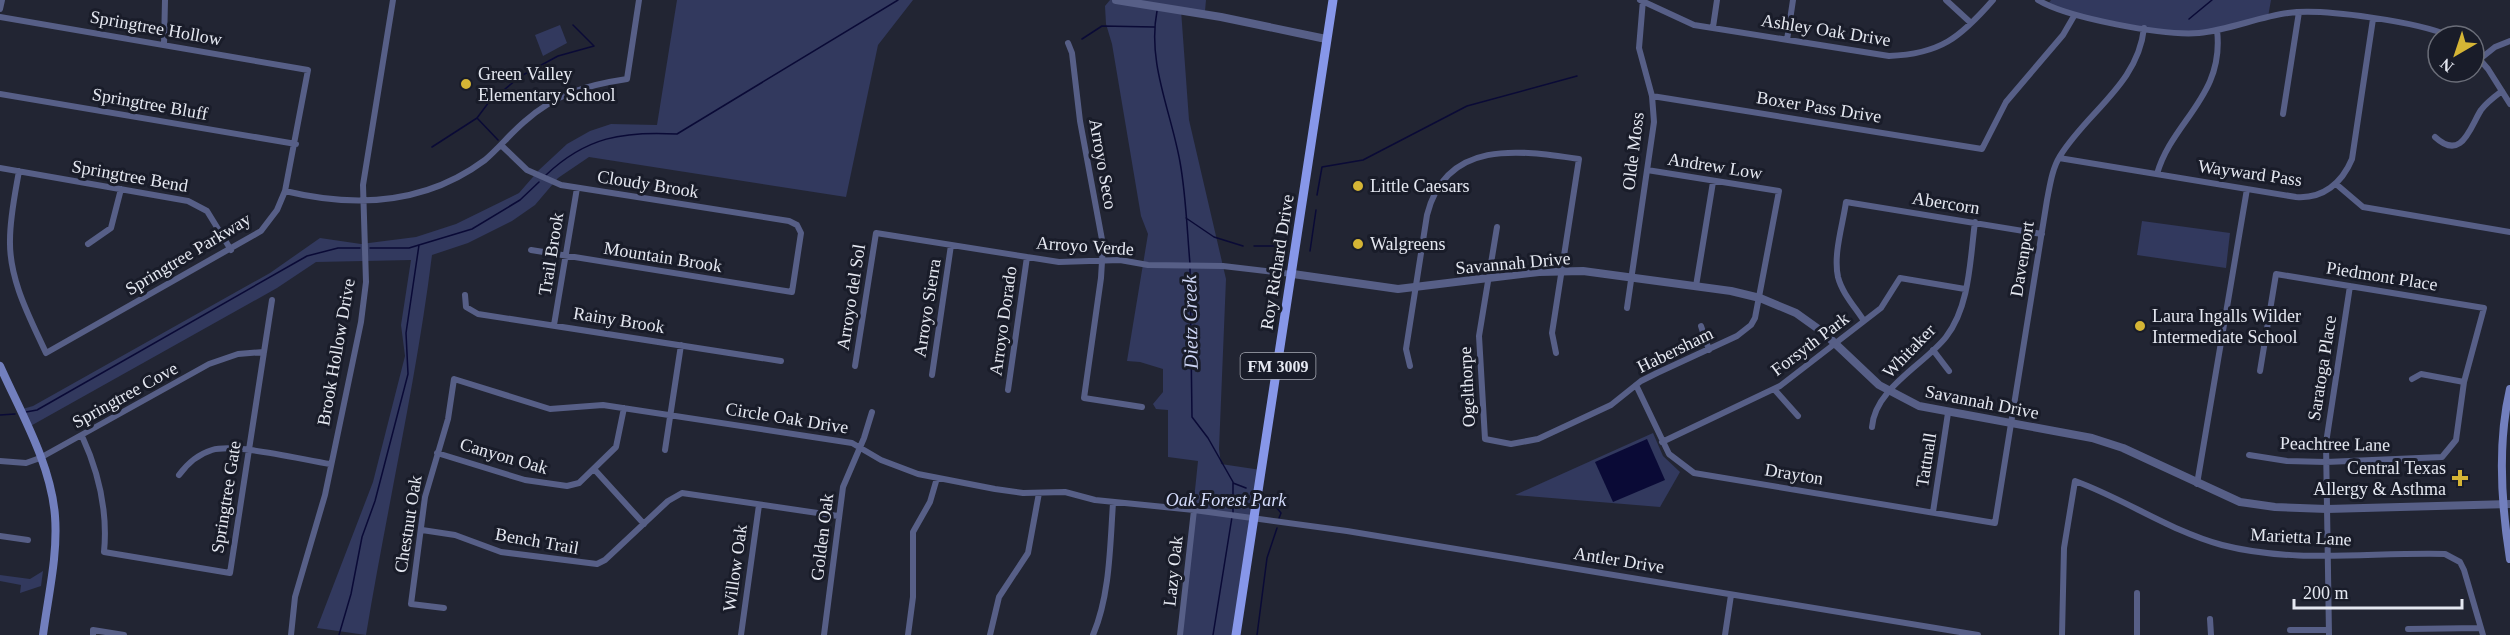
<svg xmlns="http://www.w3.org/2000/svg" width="2510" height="635" viewBox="0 0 2510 635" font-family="'Times New Roman',serif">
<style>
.green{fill:#32395e}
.water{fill:#0a0a36}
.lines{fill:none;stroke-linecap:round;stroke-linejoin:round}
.stream{stroke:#0a0a36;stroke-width:1.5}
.minor{stroke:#575f87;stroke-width:6}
.tertiary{stroke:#575f87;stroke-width:8}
.secondary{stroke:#727fbe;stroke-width:8}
.primary{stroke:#8797e9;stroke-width:9}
.poi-dot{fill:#d5b535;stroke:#191c29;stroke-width:2}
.labels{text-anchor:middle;stroke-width:6;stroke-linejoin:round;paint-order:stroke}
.shield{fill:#191c29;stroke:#a8abb5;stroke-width:1.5}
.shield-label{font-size:16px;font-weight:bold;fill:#e5e8f1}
.street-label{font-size:18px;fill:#e5e8f1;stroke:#191c29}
.poi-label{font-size:18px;fill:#e5e8f1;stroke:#191c29;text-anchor:start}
.park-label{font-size:18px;font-style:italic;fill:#d4dcfc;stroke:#191c29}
.water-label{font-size:20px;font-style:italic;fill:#cdd5f5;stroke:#191c29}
</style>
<rect width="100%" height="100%" fill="#222533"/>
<!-- green -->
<path class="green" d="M677 0H913L878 45 846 197 589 157 558 178 535 205 512 221 468 243 432 255C416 383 387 508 366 635L317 628 373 482 405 356 401 325 411 260 316 262 277 288 27 428 19 410 33 406 270 273 320 238 361 244 416 237 456 224 519 193 539 170 567 144 590 131 611 124 657 125Z
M1110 0H1206L1205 11 1181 10 1189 120 1226 279 1219 449 1221 464 1261 470 1236 635H1180L1198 461 1168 457V410L1156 409 1153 404 1163 392V369L1140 362 1127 361 1148 234 1141 216 1112 44 1106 24 1105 6Z
M2051 0H2271L2268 17 2240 25 2183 34 2091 19 2047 5Z
M560 25 567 43 543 56 535 35Z
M2142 221 2230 233 2226 268 2137 255Z
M1653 433 1663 456 1680 472 1660 507 1515 495Z
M43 571 41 586 20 593 21 585 0 581V575L30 579Z"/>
<!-- water -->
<path class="water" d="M1647 439 1665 480 1613 502 1595 462Z"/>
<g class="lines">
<!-- stream -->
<path class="stream" d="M1157 11C1147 63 1171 111 1180 162 1186 195 1187 230 1190 264
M2189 19 2212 0
M1082 39 1102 26 1154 27
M477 118 498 140
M432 147 477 118 489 102 521 76 558 56 594 46 573 25
M546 175C586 137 623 131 677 134L898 0
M1317 195 1322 167 1363 160 1467 106 1577 76
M1186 218 1214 237 1243 246
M1254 246H1280
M370 248H409L472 229 520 200 539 182
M1310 251 1316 210
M1190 268 1192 417 1208 438 1233 482V513
M26 412 37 410 307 256 338 248H360
M0 415 15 414
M1233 483 1246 488
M1272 502 1281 513 1279 518
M339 635 351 594 362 537 375 501 408 374 406 333 419 245
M1213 635 1232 517
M1257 635 1267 558 1277 528"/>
<!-- minor -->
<path class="minor" d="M1640 0 1694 25 1889 56C1940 54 1960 38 1993 0
M1946 0 1971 23
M2038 0C2067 18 2164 36 2199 33 2229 30 2258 17 2288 13 2323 8 2418 22 2450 36
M0 9 2 0
M0 17 308 70 285 191 277 210 261 231 46 353C30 318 9 280 10 240 10 217 15 194 19 171
M1713 27 1717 0
M1787 40 1793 0
M1068 43 1072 53 1080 121 1103 245 1101 278 1084 398 1142 407
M164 45 165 0
M2474 53 2488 69 2510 104
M2480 59 2495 47 2510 41
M0 94 296 144
M1652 96 1982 149 2006 102 2063 35 2074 16
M2283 114 2299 12
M2435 137C2462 162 2470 127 2481 110 2487 102 2494 97 2502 91
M502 146 527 170 561 185 789 221 797 225 801 233 792 292 531 250
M2059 158 2296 197C2323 199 2342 183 2352 159L2373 19
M0 168 188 201 207 211 231 250
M2157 174C2172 121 2225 96 2217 30
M2336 184 2363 207 2510 232
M285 191C355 208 426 204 485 160 499 148 510 134 524 122 555 94 587 85 627 79L639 0
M1497 227 1479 336 1485 439 1511 444 1538 439 1611 405 1641 381 1657 373 1737 336 1751 325 1755 318 1779 191 1647 170
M88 244 111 228 121 189
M1696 286 1713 182
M465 295 466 307 478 314 781 361
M1627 308 1654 122 1652 96 1639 48 1643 0
M1864 321C1855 307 1842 293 1838 277 1833 254 1843 224 1846 202L2042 234
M554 325 577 188
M1701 326 1709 350
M1933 350 1949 371
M855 366 876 233 1059 262 1120 260 1148 265 1223 266 1292 274
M1410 366 1406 349 1427 215C1446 139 1519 150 1579 159L1552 333 1556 353
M932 375 951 245
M2412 379 2421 374 2464 382
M1636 385 1669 454 1694 473 1995 523 2047 200C2050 185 2052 169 2060 156 2088 111 2138 84 2144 28
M1774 389 1798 416
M1008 390 1027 257
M1872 427C1875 388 1925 364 1946 337 1970 306 1970 259 1975 222
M82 436C99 473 108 511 104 552L230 573 272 300
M1662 442 1780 386 1881 308 1900 278 1965 289
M665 450 681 345
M437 453 525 480 567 486 579 483 616 447 624 408
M2249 455 2287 461 2326 462 2442 457 2456 440 2464 382 2484 308 2276 274 2260 371
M0 461 26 463 40 458 209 364 238 354 264 352
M594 469 644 524
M179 475C187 464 199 454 212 450 236 443 303 460 330 464
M2197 484 2247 189
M1933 512 1948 413
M422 530 455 535 501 552 597 564 605 560 668 501 682 493 838 516
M0 536 28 540
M2137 593V635
M444 608 411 604 425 497 448 419 454 379 550 409 603 405 852 443 881 460 918 474 995 489 1023 493 1065 492 1095 500 1194 510 1347 531 1978 635
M2210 619 2211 635
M2408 629 2480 628
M2290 630H2329
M93 635V630L124 635
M291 635 295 597 325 495 361 322 366 282 363 185 393 0
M741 635 759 505
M824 635 843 487 864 438 872 412
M908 635 913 597V532L930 502 937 478
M990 635 999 597 1028 553 1039 493
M1093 635C1110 595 1110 546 1113 503
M1180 635 1194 510
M1725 635 1731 595
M2062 635 2064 548 2075 481C2125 499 2170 531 2222 545 2296 564 2370 552 2445 554L2460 562 2464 570 2483 635
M2329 635 2326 443 2350 286"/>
<!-- tertiary -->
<path class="tertiary" d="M1116 0 1221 17 1326 39
M1293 274 1398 289 1539 272 1583 271 1731 291 1760 298 1796 313 1824 333 1879 385 1919 406 2092 438 2123 448 2240 502 2275 507 2327 509 2510 504"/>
<!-- secondary -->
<path class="secondary" d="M0 366C21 413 51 464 55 516 58 556 48 596 43 635
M2510 389C2497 444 2501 503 2510 559"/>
<!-- primary -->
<path class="primary" d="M1236 635 1333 0"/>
</g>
<!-- markers -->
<g class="poi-dot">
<circle cx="466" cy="84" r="6"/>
<circle cx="1358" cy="186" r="6"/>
<circle cx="1358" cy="244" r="6"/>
<circle cx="2140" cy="326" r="6"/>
<path d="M2457 469h6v6h6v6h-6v6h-6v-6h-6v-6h6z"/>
</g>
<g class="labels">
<!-- shield labels -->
<rect class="shield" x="1240.5" y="353" width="75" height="26" rx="4.5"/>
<g class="shield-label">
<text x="1278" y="372">FM 3009</text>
</g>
<!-- street labels -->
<g class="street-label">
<text transform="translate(156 28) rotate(10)" y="6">Springtree Hollow</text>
<text transform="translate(1826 30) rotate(9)" y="6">Ashley Oak Drive</text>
<text transform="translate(150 104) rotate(10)" y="6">Springtree Bluff</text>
<text transform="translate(1819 107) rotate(9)" y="6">Boxer Pass Drive</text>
<text transform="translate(1633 151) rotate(-83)" y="6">Olde Moss</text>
<text transform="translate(1103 164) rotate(80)" y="6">Arroyo Seco</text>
<text transform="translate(1715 166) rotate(9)" y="6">Andrew Low</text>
<text transform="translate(2250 173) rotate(8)" y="6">Wayward Pass</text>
<text transform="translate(130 176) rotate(10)" y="6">Springtree Bend</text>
<text transform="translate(648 184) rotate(9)" y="6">Cloudy Brook</text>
<text transform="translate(1946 203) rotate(9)" y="6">Abercorn</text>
<text transform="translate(1085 246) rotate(4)" y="6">Arroyo Verde</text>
<text transform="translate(188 254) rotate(-31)" y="6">Springtree Parkway</text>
<text transform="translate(551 254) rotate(-81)" y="6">Trail Brook</text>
<text transform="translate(663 257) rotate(9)" y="6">Mountain Brook</text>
<text transform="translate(2022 259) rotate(-81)" y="6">Davenport</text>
<text transform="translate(1277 262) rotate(-81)" y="6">Roy Richard Drive</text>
<text transform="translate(1513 263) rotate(-5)" y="6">Savannah Drive</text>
<text transform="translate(2382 276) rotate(9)" y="6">Piedmont Place</text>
<text transform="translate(851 297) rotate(-81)" y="6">Arroyo del Sol</text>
<text transform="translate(927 308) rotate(-81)" y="6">Arroyo Sierra</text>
<text transform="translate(619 320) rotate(9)" y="6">Rainy Brook</text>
<text transform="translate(1003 321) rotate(-82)" y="6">Arroyo Dorado</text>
<text transform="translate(1810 344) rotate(-37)" y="6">Forsyth Park</text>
<text transform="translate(1675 350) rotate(-26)" y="6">Habersham</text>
<text transform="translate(1909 351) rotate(-46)" y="6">Whitaker</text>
<text transform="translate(336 352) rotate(-80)" y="6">Brook Hollow Drive</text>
<text transform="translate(2322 368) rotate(-81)" y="6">Saratoga Place</text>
<text transform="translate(1467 387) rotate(-93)" y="6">Ogelthorpe</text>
<text transform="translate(125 395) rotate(-29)" y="6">Springtree Cove</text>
<text transform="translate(1982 402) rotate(11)" y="6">Savannah Drive</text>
<text transform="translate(787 418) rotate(9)" y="6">Circle Oak Drive</text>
<text transform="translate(2335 444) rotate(1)" y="6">Peachtree Lane</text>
<text transform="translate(504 456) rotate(16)" y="6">Canyon Oak</text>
<text transform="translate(1926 460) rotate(-81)" y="6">Tattnall</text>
<text transform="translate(1794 474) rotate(9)" y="6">Drayton</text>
<text transform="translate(226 497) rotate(-81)" y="6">Springtree Gate</text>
<text transform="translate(408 524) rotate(-81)" y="6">Chestnut Oak</text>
<text transform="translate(822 537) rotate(-83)" y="6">Golden Oak</text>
<text transform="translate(2301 537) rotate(3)" y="6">Marietta Lane</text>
<text transform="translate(537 541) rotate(10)" y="6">Bench Trail</text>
<text transform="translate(1619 560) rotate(9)" y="6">Antler Drive</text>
<text transform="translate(735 568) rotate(-82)" y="6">Willow Oak</text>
<text transform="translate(1173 571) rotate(-84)" y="6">Lazy Oak</text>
</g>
<!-- poi labels -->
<g class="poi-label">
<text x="478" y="80">Green Valley<tspan x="478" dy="21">Elementary School</tspan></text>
<text x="1370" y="192">Little Caesars</text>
<text x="1370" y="250">Walgreens</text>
<text x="2152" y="322">Laura Ingalls Wilder<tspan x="2152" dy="21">Intermediate School</tspan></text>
<text x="2446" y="474" text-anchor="end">Central Texas<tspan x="2446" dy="21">Allergy &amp; Asthma</tspan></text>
</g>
<!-- park labels -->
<g class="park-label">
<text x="1226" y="506">Oak Forest Park</text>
</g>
<!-- water labels -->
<g class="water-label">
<text transform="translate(1190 322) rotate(-91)" y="7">Dietz Creek</text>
</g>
</g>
<!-- north arrow -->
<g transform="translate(2456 54) rotate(219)"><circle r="28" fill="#191c29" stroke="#6b6e79" stroke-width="1.5"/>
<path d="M0-4.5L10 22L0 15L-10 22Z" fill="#d5b535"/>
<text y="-9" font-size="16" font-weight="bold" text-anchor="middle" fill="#e5e8f1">N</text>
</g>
<!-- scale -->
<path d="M2294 599v9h168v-9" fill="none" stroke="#e5e8f1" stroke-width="3"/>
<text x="2303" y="599" font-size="18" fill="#e5e8f1" stroke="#191c29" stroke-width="4.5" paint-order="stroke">200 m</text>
</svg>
